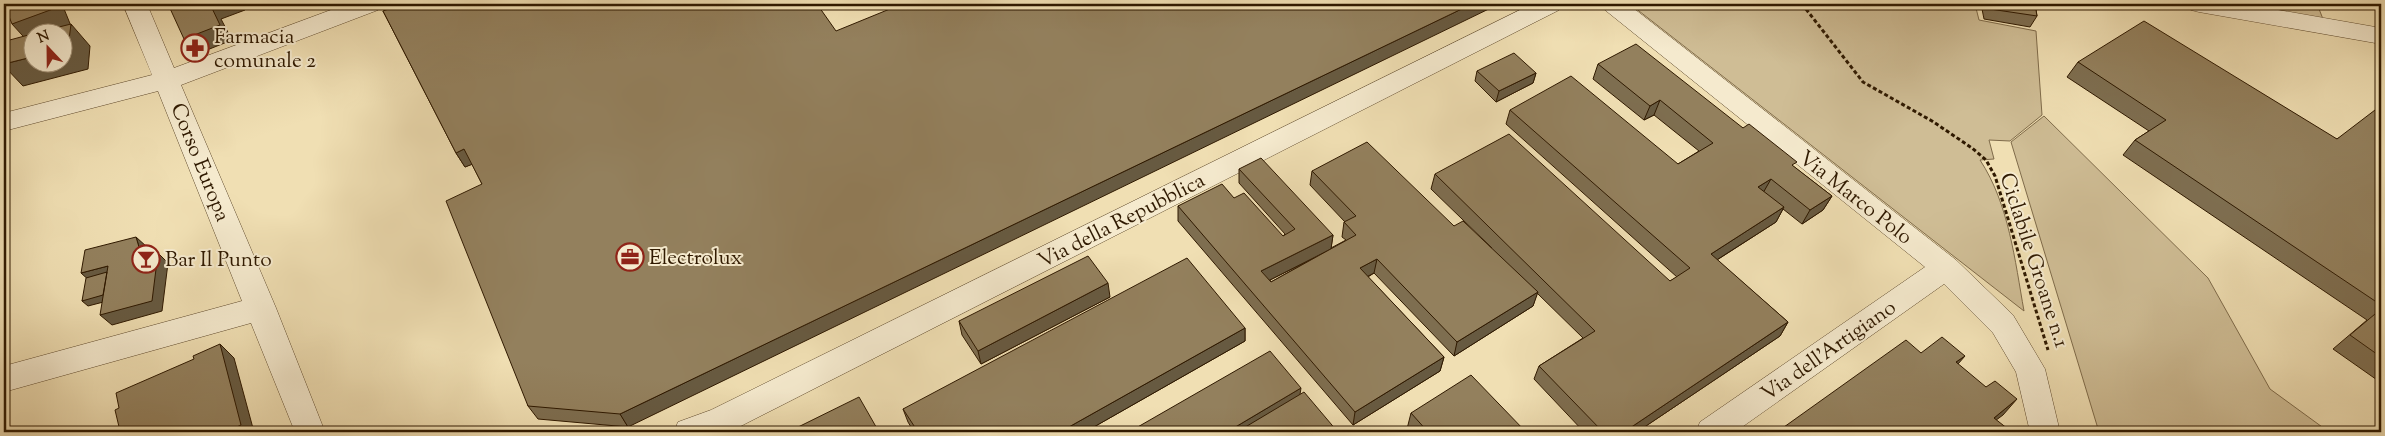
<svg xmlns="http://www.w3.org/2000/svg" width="2385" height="436" viewBox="0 0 2385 436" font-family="'Sorts Mill Goudy',serif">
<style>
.green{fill:#cfbd95;stroke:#7f6b4a}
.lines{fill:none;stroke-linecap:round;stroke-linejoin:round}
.minor-casing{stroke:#5f4a2d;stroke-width:1}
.path{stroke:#2f1900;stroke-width:3;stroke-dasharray:4 2.5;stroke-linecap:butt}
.minor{fill:#f5eace;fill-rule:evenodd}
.wall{fill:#7e6e50;stroke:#2f1900;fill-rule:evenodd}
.shaded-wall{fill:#675a41;stroke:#2f1900}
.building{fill:#93805d;stroke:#2f1900}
.labels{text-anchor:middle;stroke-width:4;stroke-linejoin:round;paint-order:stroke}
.poi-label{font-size:21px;fill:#2f1900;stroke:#f5eace;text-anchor:start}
.street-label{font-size:21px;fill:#2f1900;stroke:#f5eace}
</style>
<rect width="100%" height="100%" fill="#f0dfb3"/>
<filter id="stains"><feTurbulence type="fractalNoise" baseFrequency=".004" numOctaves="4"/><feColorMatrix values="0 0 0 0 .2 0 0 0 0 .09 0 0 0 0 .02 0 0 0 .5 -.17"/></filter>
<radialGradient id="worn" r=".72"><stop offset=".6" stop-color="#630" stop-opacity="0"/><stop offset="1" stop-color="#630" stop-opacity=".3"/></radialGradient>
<!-- green -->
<path class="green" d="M1630 4H1975L1979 20 2036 31 2042 115 2010 141 1989 140 1994 159 1980 160C2009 204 2015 261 2024 311Z
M2232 4H2317L2323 19Z
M2044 116 2208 278 2270 389 2329 432H2099L2011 142Z"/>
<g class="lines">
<!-- minor casing -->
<g class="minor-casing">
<path id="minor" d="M123 4H147L174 68 347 4H382L378 10 181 85 276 308 325 432H295L251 323 4 392V366L242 301 158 91 4 131V113L152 75Z
M1532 4H1563L1559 10 733 430 726 432H674L678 422 711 410Z
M1601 4H1628L1956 260 2013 315 2045 369 2060 432H2030L2016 372 1993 333 1944 284 1735 432H1696L1700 422 1925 267 1605 10Z
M2187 4H2244L2381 28V44L2199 12 2191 10Z"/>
</g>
<!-- path -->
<path class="path" d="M1802 4 1863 82 1932 121 1972 148 1986 160 1995 176 2048 350"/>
<!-- minor -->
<use href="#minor" class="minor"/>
</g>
<!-- wall -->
<path class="wall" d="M1981 4H2035L2037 16 2030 27 1984 19Z
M383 11 628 427 538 419 528 406 482 184 472 164 465 167 456 153Z
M2078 62 2337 139 2381 114V381L2380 382 2333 349 2367 320 2123 155 2135 140 2149 131 2067 77Z
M1598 64 1743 128 1832 196 1823 210 1802 224 1783 209 1776 222 1717 260 1788 322 1780 336 1637 432H1584L1534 379 1539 366 1583 338 1537 293 1533 306 1454 356 1374 273 1368 277 1444 357 1440 371 1353 425 1178 221V206L1234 198 1283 236 1285 234 1239 183V169L1333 235 1331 248 1346 240 1342 237 1344 222H1345L1310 185 1312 171 1454 226 1492 248 1431 189 1435 174 1670 281 1677 277 1506 124 1510 110 1678 164 1699 151 1654 115 1644 120 1593 79ZM1314 258 1271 282 1270 280Z
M1477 71 1536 73 1533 83 1496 102 1475 81Z
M1110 297 981 364 962 335 959 321Z
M1245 328V341L1085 432H914L908 422 903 409Z
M1411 413 1526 432H1410L1407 429Z"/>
<!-- shaded-wall -->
<path class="shaded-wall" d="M51 4H62L71 26V24L90 46 88 69 23 86 4 66V64L32 57V62H62V32H32V46L12 24Z
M210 4H242L245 10 221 19 232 40 197 54 184 39Z
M1472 4H1499L628 427 620 414Z
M1536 73 1533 83 1496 102 1499 91Z
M1660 100 1654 115 1644 120 1650 106Z
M464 149 473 164 465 167 456 153Z
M1771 179 1763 193 1758 187Z
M1832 196 1823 210 1802 224 1810 210Z
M1784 207 1776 222 1704 268 1711 254Z
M1333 235 1331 249 1260 285 1261 271Z
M136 237 147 247 153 267 142 257Z
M158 253 168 263 162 311 112 325 100 315Z
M1377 259 1374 273 1357 282 1360 268Z
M108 266 115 299 88 306 82 301 92 283 81 273Z
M1108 283 1110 297 981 364 978 351Z
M1538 292 1533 306 1454 356 1457 342Z
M1788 322 1780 336 1637 432H1624Z
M1245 328V341L1085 432H1060Z
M220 344 234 358 254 432H226Z
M1965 356 1951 372 1956 362Z
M1444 357 1440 371 1353 425 1355 412Z
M1301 388 1299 401 1248 432H1227Z
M2017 399 2003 415 1980 432 1994 418Z"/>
<!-- building -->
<path class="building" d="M4 4H51L53 9 12 24Z
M168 4H212H210L220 25 184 39Z
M402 4H817L836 31 902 4H1472L620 414 528 406 446 201 482 184 464 149 456 153 383 11Z
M1989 4H2035L2037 16 1990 9Z
M2144 21 2337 139 2375 110 2381 114V305L2135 140 2166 120 2078 62Z
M71 24 68 48 62 50V32H39Z
M32 34V57L4 64V56L6 41Z
M1636 44 1743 128 1749 124 1797 162 1792 165 1832 196 1810 210 1771 179 1758 187 1784 207 1711 254 1788 322 1624 432H1603L1539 366 1595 331 1435 174 1509 134 1670 281 1690 268 1510 110 1571 76 1678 164 1713 143 1660 100 1650 106 1598 64Z
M1514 53 1536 73 1499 91 1477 71Z
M1367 142 1454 226 1463 221 1538 292 1457 342 1377 259 1360 268 1444 357 1355 412 1178 206 1222 184 1234 198 1244 193 1283 236 1295 229 1239 169 1261 158 1333 235 1261 271 1271 282 1356 235 1344 222 1356 216 1312 171Z
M136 237 142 257 158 253 152 301 100 315 108 266 81 273 85 250Z
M1088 256 1108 283 978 351 959 321Z
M1187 258 1245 328 1060 432H918L903 409Z
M107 272 103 295 82 301 86 278Z
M2381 309V357L2350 335Z
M1942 337 1965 356 1956 362 1986 387 1995 381 2017 399 1994 418 2008 429 2004 432H1777L1906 340 1921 353Z
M220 344 241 425 226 432H118L120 431 115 410 119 408 116 393 194 359 193 356Z
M1270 351 1301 388 1227 432H1129Z
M1471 375 1526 432H1428L1411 413Z
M1304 392 1337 431 1335 432H1237Z
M859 397 879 432H788Z"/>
<!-- icons -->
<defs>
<g id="pharmacy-ring" transform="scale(1.4375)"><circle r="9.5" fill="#f5eace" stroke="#8f2418" stroke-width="1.5"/><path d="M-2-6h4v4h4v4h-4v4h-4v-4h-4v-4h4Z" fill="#8f2418"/></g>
<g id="office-ring" transform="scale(1.4375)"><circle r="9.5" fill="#f5eace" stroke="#8f2418" stroke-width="1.5"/><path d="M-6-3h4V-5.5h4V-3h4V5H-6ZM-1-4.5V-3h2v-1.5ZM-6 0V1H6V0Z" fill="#8f2418"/></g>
<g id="bar-ring" transform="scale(1.4375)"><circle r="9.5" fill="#f5eace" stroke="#8f2418" stroke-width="1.5"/><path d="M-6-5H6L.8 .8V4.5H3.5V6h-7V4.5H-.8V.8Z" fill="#8f2418"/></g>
</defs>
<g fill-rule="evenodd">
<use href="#pharmacy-ring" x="195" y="48"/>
<use href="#office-ring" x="630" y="257"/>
<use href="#bar-ring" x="146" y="259"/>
</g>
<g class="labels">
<!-- poi labels -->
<g class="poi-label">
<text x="214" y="43">Farmacia<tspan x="214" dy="24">comunale 2</tspan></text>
<text x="649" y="264">Electrolux</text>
<text x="165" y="266">Bar Il Punto</text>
</g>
<!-- street labels -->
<g class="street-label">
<text transform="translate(201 162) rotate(68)" y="7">Corso Europa</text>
<text transform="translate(1856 197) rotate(38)" y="7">Via Marco Polo</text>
<text transform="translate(1121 220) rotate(-27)" y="7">Via della Repubblica</text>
<text transform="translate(2035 260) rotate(72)" y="7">Ciclabile Groane n.1</text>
<text transform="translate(1828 350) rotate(-35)" y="7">Via dell'Artigiano</text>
</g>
</g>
<!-- margin -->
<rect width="2385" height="436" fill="none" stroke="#f0dfb3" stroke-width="20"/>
<rect x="5" y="5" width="2375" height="426" fill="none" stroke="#2f1900" stroke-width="2.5"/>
<rect x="10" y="10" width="2365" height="416" fill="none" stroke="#2f1900"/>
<!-- north arrow -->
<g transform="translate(48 48) rotate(338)"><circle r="24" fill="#f5eace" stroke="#a6967c"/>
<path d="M0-4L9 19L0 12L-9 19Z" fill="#8f2418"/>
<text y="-8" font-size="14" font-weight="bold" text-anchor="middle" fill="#2f1900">N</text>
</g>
<rect width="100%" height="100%" filter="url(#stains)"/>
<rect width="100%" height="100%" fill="url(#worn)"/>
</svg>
